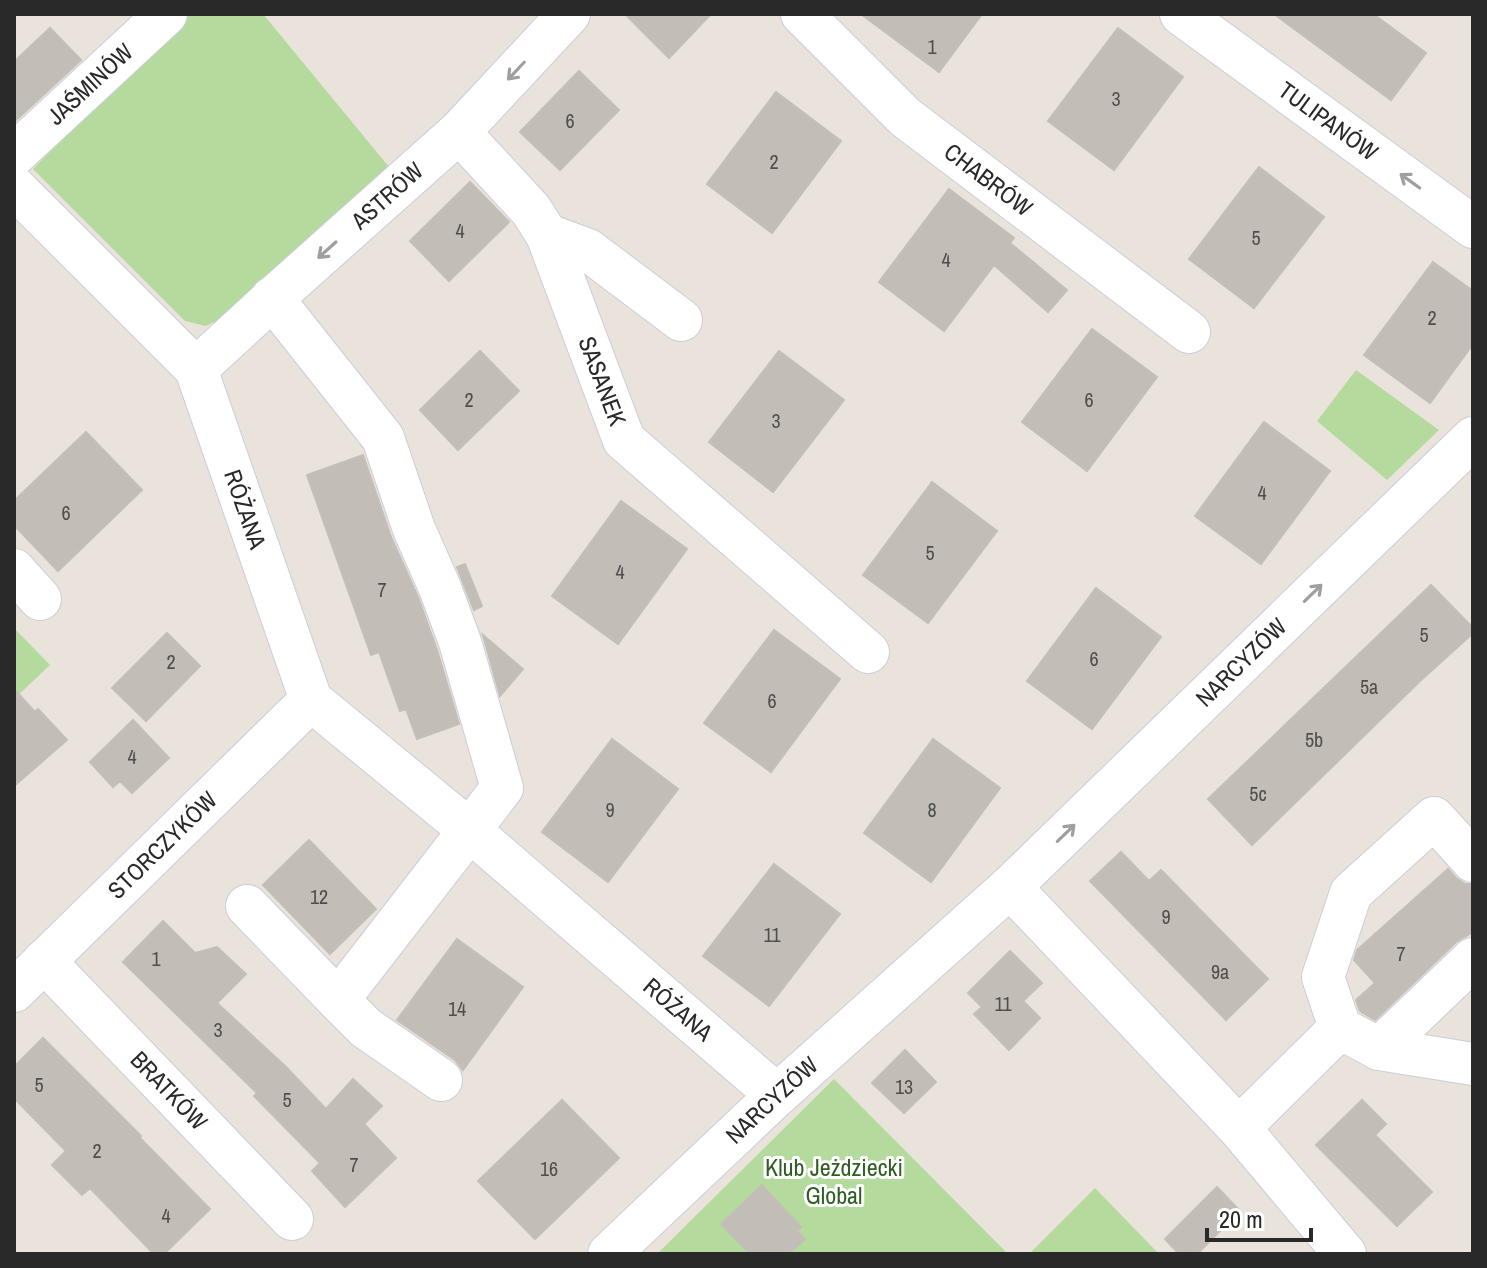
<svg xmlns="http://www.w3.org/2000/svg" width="1487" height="1268" viewBox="0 0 1487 1268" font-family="'Archivo Narrow',sans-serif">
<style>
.green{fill:#b5da9e}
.building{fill:#c2beb7;stroke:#c4bfb6;stroke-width:2}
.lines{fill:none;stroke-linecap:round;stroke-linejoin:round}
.minor-casing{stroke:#caced9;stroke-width:44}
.minor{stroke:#fff;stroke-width:42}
.oneway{stroke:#9f9f9f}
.labels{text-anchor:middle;stroke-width:6;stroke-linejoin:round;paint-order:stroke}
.number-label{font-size:20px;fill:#4f4e4c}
.street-label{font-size:24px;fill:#292929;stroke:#fff}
.park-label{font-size:24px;fill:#305d21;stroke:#fff}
</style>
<rect width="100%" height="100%" fill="#e9e3dc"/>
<!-- green -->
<path class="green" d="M187 14H263L389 167 225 317 206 326 185 321 33 169Z
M1356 370 1439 430 1387 480 1317 421Z
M14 628 50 665 14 699Z
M834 1079 1008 1254H657Z
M1095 1188 1159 1254H1029Z"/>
<!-- building -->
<path class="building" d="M625 14H711L669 58Z
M861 14H982L939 72Z
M1274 14H1373L1426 53 1391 100Z
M50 28 81 60 14 122V62Z
M1118 28 1183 77 1114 170 1048 121Z
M579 71 619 110 560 170 520 132Z
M776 92 841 141 772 233 707 184Z
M1259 167 1324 217 1254 308 1189 259Z
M470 182 509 222 449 281 410 241Z
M949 189 1014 238 1010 243 1067 290 1048 312 994 265 944 331 879 282Z
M1433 262 1473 291V344L1430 403 1364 355Z
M1092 329 1157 377 1087 471 1022 422Z
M480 351 519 391 458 450 420 410Z
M779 351 844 400 773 492 709 442Z
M1264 422 1330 471 1261 564 1195 516Z
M86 432 142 490 58 571 14 525V501Z
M363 455 391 537 418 597 437 650 459 724 417 739 406 709 400 711 379 652 371 655 307 475Z
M932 482 997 531 928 623 863 575Z
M621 501 687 549 618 644 552 596Z
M465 564 482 606 474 610 457 567Z
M1431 585 1473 628V633L1419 682 1252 845 1208 799Z
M1096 588 1161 637 1092 729 1027 681Z
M774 630 840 679 771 772 704 723Z
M167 633 200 666 146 721 112 688Z
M483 635 523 669 500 696Z
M14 689 35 712 38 709 67 740 14 786Z
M133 720 169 758 132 793 120 781 113 787 90 762Z
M612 739 678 789 608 882 542 832Z
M933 739 1000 788 931 882 864 833Z
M309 840 376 909 330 954 263 885Z
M1121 852 1149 881 1161 870 1268 979 1226 1020 1090 881Z
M774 864 840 914 769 1006 703 956Z
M1448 869 1456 878 1465 884H1473V932L1456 942 1375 1020 1360 1011 1356 1000 1375 983 1354 960 1357 950Z
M163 921 195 953 217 947 246 974 217 1003 285 1066 326 1109 353 1079 382 1106 364 1124 396 1158 345 1207 312 1171 320 1163 254 1096 257 1093 123 962Z
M457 939 523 987 463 1070 455 1060 397 1020Z
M1010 951 1042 983 1023 1001 1040 1018 1009 1050 974 1014 982 1007 968 993Z
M43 1038 141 1136 140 1138 210 1209 164 1254H154L90 1188 82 1195 52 1165 66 1151 14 1098V1067Z
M905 1050 936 1082 904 1113 872 1083Z
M562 1100 619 1158 535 1239 478 1181Z
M1362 1100 1386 1124 1375 1135 1432 1192 1397 1226 1316 1145Z
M762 1185 801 1227 797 1231 805 1239 789 1254H750L721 1224Z
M1217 1187 1240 1211 1197 1254H1179L1165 1239Z"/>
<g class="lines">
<!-- minor casing -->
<g class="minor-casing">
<g id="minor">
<path id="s1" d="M802 14 905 117 1189 332"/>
<path id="s2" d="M1181 14 1473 227"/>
<path id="s3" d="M459 132 531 210 547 235 624 440 868 652"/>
<path id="s4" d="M14 155 166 14"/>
<path id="s5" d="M14 187 196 369 311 700 468 829 777 1095"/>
<path d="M547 235 588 250 681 320"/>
<path d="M272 298 383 438 414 529 440 588 460 642 502 788 338 1000 366 1028 441 1080"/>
<path id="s6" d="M196 369 282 290 459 132 569 14"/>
<path d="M14 570 40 599"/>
<path d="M1473 861 1434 818 1351 893 1323 977 1340 1028 1379 1049 1473 959"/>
<path d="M1010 887 1239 1128"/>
<path d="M247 906 338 1000"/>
<path id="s7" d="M44 961 292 1219"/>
<path id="s8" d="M14 991 311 700"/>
<path d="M1340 1028 1239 1128 1345 1254"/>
<path d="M1379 1049 1473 1064"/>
<path id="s9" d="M609 1254 777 1095 1010 887 1473 438"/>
</g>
</g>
<!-- minor -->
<use href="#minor" class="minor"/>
</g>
<!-- one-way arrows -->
<defs><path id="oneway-shaft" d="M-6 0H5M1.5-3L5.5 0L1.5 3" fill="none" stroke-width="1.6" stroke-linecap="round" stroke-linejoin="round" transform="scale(2)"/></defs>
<g class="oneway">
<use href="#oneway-shaft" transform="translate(516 71) rotate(133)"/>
<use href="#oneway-shaft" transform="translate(1410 181) rotate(-144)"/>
<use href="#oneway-shaft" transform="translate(327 250) rotate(138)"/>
<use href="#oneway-shaft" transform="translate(1313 593) rotate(-44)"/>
<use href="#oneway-shaft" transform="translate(1066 833) rotate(-44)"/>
</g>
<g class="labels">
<!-- number labels -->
<g class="number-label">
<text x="932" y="54">1</text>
<text x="1116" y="106">3</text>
<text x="570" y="128">6</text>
<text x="774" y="169">2</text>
<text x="460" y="238">4</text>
<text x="1256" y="245">5</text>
<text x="946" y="267">4</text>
<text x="1432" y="325">2</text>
<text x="469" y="407">2</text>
<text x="1089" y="407">6</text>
<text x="776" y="428">3</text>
<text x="1262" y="500">4</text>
<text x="66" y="520">6</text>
<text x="930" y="560">5</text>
<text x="620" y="579">4</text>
<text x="382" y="597">7</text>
<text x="1424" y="642">5</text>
<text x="1094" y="666">6</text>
<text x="171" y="669">2</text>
<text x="1369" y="694">5a</text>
<text x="772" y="708">6</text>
<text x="1314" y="747">5b</text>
<text x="132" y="764">4</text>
<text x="1258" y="801">5c</text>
<text x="610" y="817">9</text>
<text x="932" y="817">8</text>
<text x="319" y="904">12</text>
<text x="1166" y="924">9</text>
<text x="772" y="942">11</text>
<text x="1401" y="961">7</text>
<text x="156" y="966">1</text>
<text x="1220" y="979">9a</text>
<text x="1003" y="1011">11</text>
<text x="457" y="1016">14</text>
<text x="218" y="1037">3</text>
<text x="39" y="1092">5</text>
<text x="904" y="1094">13</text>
<text x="287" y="1107">5</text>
<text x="97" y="1158">2</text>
<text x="354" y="1172">7</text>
<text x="549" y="1176">16</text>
<text x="166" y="1223">4</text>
</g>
<!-- street labels -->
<g class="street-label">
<text dy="8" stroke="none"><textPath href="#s4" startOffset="104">JAŚMINÓW</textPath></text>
<text dy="8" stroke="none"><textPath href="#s2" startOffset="182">TULIPANÓW</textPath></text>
<text dy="8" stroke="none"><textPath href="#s1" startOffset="250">CHABRÓW</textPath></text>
<text dy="8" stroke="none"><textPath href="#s6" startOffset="258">ASTRÓW</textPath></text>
<text dy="8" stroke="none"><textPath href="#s3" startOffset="292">SASANEK</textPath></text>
<text dy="8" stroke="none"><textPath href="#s5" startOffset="406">RÓŻANA</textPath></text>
<text dy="8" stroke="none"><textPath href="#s9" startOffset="866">NARCYZÓW</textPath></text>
<text dy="8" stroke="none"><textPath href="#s8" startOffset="208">STORCZYKÓW</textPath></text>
<text dy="8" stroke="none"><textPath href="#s5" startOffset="1088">RÓŻANA</textPath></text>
<text dy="8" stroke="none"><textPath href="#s7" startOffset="180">BRATKÓW</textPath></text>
<text dy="8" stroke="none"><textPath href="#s9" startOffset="224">NARCYZÓW</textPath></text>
</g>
<!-- park labels -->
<g class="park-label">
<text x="834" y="1176">Klub Jeżdziecki<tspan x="834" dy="28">Global</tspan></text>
</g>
</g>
<!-- border -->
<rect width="1487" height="1268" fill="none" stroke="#292929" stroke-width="32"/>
<!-- scale -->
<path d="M1207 1228v12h104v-12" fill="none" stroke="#292929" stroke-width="4"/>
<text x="1219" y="1228" font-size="24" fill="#292929" stroke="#ffffff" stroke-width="6" paint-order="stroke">20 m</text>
</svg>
